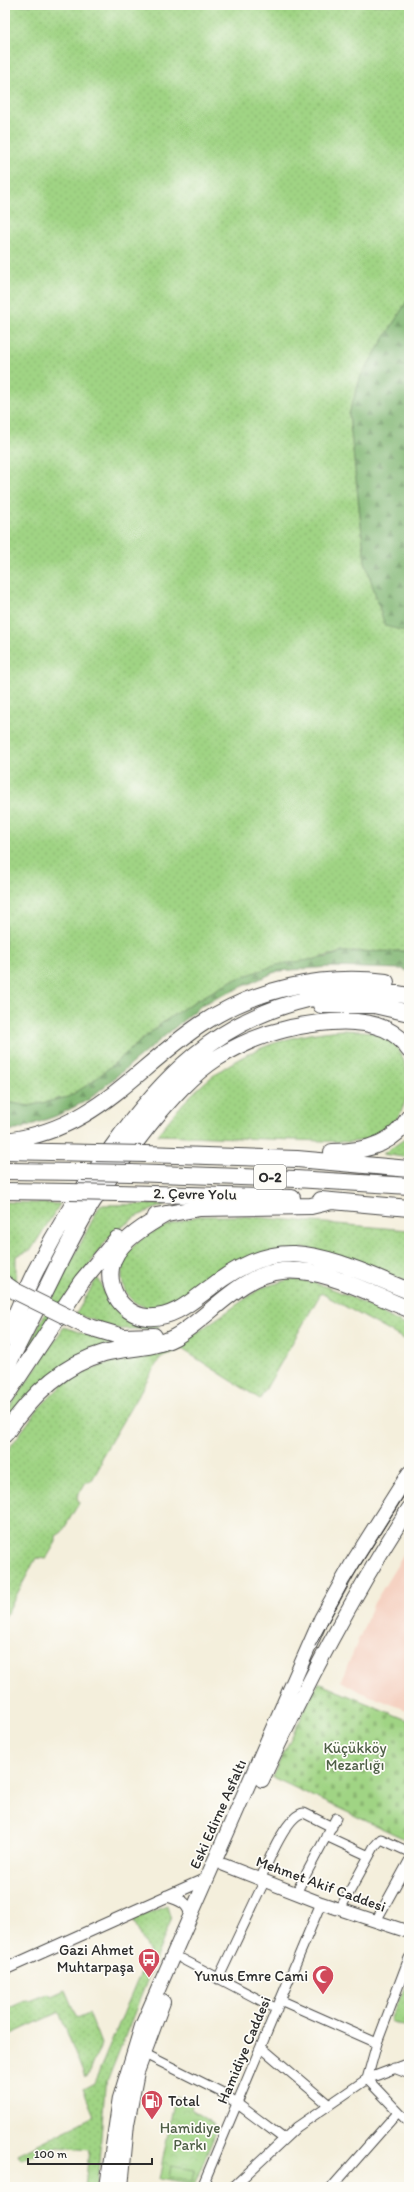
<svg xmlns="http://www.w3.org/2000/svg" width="414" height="2192" viewBox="0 0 414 2192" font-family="Itim,sans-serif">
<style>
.built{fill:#f5d2c2}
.grass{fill:url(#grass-dots);stroke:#668058}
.forest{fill:url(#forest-firs);stroke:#56704e}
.cemetery{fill:url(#cemetery-stones);stroke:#668058}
.park{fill:url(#park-crowns);stroke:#668058}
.pitch{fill:#a0d484;stroke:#668058}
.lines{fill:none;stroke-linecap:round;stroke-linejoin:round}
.minor-casing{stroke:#494846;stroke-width:11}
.tertiary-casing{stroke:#494846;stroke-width:13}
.secondary-casing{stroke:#494846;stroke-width:14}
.primary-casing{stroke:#494846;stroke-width:16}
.motorway-casing{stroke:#494846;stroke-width:18}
.minor{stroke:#fff;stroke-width:9}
.tertiary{stroke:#fff;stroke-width:11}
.secondary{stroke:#fff;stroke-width:12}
.primary{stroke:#fff;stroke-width:14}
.motorway{stroke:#fff;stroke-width:16}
.tram{stroke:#2b2b2b;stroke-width:1}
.motorway-bridge-casing{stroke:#494846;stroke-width:18;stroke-linecap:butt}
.motorway-bridge{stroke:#fff;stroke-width:16}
.labels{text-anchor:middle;stroke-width:3.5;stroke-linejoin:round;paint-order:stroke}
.shield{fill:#fdfcf7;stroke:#6a6a68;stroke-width:1}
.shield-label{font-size:14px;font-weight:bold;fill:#2b2b2b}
.street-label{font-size:15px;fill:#2b2b2b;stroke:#fdfcf7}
.park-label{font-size:15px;fill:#4e5e46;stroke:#fdfcf7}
.poi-label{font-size:15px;fill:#2b2b2b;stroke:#fdfcf7;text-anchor:end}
</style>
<defs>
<pattern id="grass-dots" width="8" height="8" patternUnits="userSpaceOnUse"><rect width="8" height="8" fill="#a0d484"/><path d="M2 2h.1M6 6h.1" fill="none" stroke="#8ab672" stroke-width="1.8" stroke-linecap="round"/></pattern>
<pattern id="forest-firs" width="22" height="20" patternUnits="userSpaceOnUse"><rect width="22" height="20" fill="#80b672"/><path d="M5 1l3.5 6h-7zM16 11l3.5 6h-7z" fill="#69945e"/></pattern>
<pattern id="cemetery-stones" width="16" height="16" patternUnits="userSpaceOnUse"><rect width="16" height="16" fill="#a0d484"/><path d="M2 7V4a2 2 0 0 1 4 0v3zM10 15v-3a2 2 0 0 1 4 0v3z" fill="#8ab672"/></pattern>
<pattern id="park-crowns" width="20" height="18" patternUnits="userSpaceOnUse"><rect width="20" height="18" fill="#a0d484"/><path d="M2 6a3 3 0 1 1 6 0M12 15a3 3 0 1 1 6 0" fill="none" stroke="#8ab672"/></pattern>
</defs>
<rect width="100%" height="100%" fill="#fdfcf7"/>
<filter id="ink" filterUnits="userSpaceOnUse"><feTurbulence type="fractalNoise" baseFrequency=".025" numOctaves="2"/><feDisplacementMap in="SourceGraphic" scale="8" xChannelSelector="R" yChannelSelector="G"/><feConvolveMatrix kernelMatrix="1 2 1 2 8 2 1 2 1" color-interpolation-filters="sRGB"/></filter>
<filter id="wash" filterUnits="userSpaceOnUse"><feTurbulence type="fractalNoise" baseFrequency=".012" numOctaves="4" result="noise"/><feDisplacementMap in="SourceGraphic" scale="16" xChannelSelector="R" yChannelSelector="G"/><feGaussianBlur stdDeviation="0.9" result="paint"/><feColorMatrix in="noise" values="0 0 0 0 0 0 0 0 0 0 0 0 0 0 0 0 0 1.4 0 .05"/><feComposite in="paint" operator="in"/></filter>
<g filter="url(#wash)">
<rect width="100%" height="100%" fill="#f4efdc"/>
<!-- built -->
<path class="built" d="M409 1546V1711L360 1692 341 1681 374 1603Z"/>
<!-- grass -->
<path class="grass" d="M5 5H409V298L361 376 349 414 365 561 385 625 409 632V951L342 952 233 980 187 1006 162 1023 91 1083 68 1097 29 1106 5 1102Z
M342 1030C358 1031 377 1030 390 1040 414 1061 414 1109 386 1130 376 1139 362 1141 349 1142L158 1135C204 1069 261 1036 342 1030Z
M409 1136V1158L383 1154Z
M5 1202 60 1204 31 1250 16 1256V1285L5 1277Z
M166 1204 135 1217 108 1238 31 1346 29 1345 100 1205Z
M199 1216H241L409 1230V1282L332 1254 304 1248 171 1306C148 1312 124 1305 122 1278 122 1269 122 1261 127 1254 143 1232 173 1222 199 1216Z
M97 1278C102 1282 102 1289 105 1294 116 1315 135 1325 158 1325L159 1329H117L76 1314Z
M291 1279C332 1282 372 1309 409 1327V1342L321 1293 260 1399 182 1349 160 1358 101 1458V1464L92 1480 86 1482 77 1497 79 1503 62 1532 56 1536V1542L46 1559 36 1558 5 1617V1454L38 1409 62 1385 86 1372 113 1361 150 1352 186 1340 261 1288Z
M64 1327 118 1345 110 1346 5 1424V1414Z
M167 1906 171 1920 105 2087 97 2187H85L89 2150 58 2147 21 2159 18 2154 94 2116 83 2089 94 2083 149 1953 133 1919Z
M65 1990 77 2018 89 2013 101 2044 90 2072 85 2078 59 2012 5 2037V2010L27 2000 29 2001 49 1993 51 1996Z"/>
<!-- forest -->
<path class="forest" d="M409 298V632L385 626 365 561 349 414 361 376Z
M409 951V972L403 969 329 967 278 971 203 1004 88 1100 56 1116 17 1130H5V1102L29 1106 68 1097 91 1083 162 1023 187 1006 233 980 276 965 328 957 342 952Z"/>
<!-- cemetery -->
<path class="cemetery" d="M318 1683 407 1720 409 1714V1841L272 1777Z"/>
<!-- park -->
<path class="park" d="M409 1977V2028L390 2021Z
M175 2097 192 2102 190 2109 218 2127 194 2185 159 2179Z"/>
<!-- pitch -->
<path class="pitch" d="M171 2166 195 2170 193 2181 169 2178Z"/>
</g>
<g filter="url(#ink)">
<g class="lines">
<!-- minor casing -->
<g class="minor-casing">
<path id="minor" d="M326 1836 369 1856
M260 1880C267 1864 287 1814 304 1813L332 1827
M296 1893 336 1818
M340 1909 374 1847 381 1839 409 1852
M376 1921 409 1861
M182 1959 277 2009
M218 1979 264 1882
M280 2000 377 2043
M262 2048 329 2105
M143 2053 223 2093 283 2138
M394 2068 409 2074
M367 2079 377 2043 409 1958
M367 2079 409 2123
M202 2187 321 1903
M233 2187 297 2127 367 2079 409 2063
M332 2187 398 2112"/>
</g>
<!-- tertiary casing -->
<g class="tertiary-casing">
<path id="tertiary" d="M167 1896C181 1900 189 1903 191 1917
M5 1969 208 1878"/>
</g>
<!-- secondary casing -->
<g class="secondary-casing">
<path id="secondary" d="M224 1865 321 1903 409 1932"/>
</g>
<!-- primary casing -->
<g class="primary-casing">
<path id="primary" d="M262 1780C305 1686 353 1595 409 1508
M107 2187 120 2098 142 2026 321 1619 353 1562 409 1473
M121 2187 127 2124 137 2072 163 2002"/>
</g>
<!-- motorway casing -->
<g class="motorway-casing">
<path id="motorway" d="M321 1005H374L409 1013
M5 1141C95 1130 131 1072 200 1025 254 989 322 974 386 982
M5 1151 96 1153
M332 1152C361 1152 394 1145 409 1117
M145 1154 297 1159 409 1169
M5 1171 82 1172
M131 1173 296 1179 409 1186
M5 1191 69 1192
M117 1193 292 1198
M321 1200 409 1208
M166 1214C136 1231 95 1255 116 1296 122 1307 134 1316 147 1317 173 1319 192 1301 211 1287 234 1269 264 1253 294 1254 333 1256 373 1277 409 1291
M156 1216 200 1208 311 1206 332 1201
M5 1284 15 1291
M86 1326 123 1337 154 1336
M5 1338C16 1316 24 1294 35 1272 57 1229 82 1188 111 1149 162 1077 218 1020 308 999 342 992 374 989 409 996
M5 1370C23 1335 41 1300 58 1265 69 1244 80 1221 93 1201 112 1174 131 1147 152 1121 171 1098 192 1074 217 1058 252 1036 290 1025 331 1022 360 1020 393 1023 409 1050
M5 1397 82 1281 117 1239
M5 1434C29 1398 61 1365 104 1353 127 1347 153 1349 175 1337 210 1317 239 1275 282 1271 325 1267 370 1294 409 1309"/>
</g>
<!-- minor -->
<use href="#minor" class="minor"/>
<!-- tertiary -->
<use href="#tertiary" class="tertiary"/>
<!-- secondary -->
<use href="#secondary" class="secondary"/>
<!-- primary -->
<use href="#primary" class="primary"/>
<!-- motorway -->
<use href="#motorway" class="motorway"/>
<!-- tram -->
<path class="tram" d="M315 1646 349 1583 409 1488"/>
<!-- motorway-bridge casing -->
<g class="motorway-bridge-casing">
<path id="motorway-bridge" d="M96 1153 145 1154
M82 1172 131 1173
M69 1192 117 1193
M15 1291 86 1326"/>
</g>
<!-- motorway-bridge -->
<use href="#motorway-bridge" class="motorway-bridge"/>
</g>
</g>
<!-- icons -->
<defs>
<g id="bus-pin" transform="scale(1.15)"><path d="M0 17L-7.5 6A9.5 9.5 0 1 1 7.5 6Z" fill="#d1495b" stroke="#fdfcf7"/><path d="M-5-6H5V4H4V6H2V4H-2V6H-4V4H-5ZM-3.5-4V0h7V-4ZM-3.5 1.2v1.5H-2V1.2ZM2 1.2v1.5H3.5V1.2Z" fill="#fff"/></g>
<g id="mosque-pin" transform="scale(1.15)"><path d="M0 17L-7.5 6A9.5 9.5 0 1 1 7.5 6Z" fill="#d1495b" stroke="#fdfcf7"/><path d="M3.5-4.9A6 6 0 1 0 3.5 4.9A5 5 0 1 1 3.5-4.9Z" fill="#fff"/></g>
<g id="fuel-pin" transform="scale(1.15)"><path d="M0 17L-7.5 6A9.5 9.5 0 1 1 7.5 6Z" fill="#d1495b" stroke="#fdfcf7"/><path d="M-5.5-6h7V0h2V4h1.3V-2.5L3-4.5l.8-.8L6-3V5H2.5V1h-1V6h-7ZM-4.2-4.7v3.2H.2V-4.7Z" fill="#fff"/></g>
</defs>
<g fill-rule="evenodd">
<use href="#bus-pin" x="149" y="1959"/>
<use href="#mosque-pin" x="323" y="1976"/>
<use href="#fuel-pin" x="152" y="2101"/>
</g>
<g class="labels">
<!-- shield labels -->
<rect class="shield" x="254" y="1165" width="32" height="24" rx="3"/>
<g class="shield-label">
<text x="270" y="1182">O-2</text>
</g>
<!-- street labels -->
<g class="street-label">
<text transform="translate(195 1194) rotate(1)" y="5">2. Çevre Yolu</text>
<text transform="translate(218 1814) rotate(-66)" y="5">Eski Edirne Asfaltı</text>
<text transform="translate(321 1884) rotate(20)" y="5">Mehmet Akif Caddesi</text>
<text transform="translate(244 2050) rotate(-67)" y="5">Hamidiye Caddesi</text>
</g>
<!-- park labels -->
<g class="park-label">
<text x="355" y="1753">Küçükköy<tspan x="355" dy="17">Mezarlığı</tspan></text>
<text x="190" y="2133">Hamidiye<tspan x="190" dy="17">Parkı</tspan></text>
</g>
<!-- poi labels -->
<g class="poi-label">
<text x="134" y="1955">Gazi Ahmet<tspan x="134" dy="17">Muhtarpaşa</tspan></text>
<text x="308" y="1981">Yunus Emre Cami</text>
<text x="168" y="2106" text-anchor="start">Total</text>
</g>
</g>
<!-- margin -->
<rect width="414" height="2192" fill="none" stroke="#fdfcf7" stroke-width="20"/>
<!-- scale -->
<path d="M28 2158v6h124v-6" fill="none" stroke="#2b2b2b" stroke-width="2"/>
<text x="34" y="2158" font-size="12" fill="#2b2b2b" stroke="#fdfcf7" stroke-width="3" paint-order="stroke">100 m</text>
</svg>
